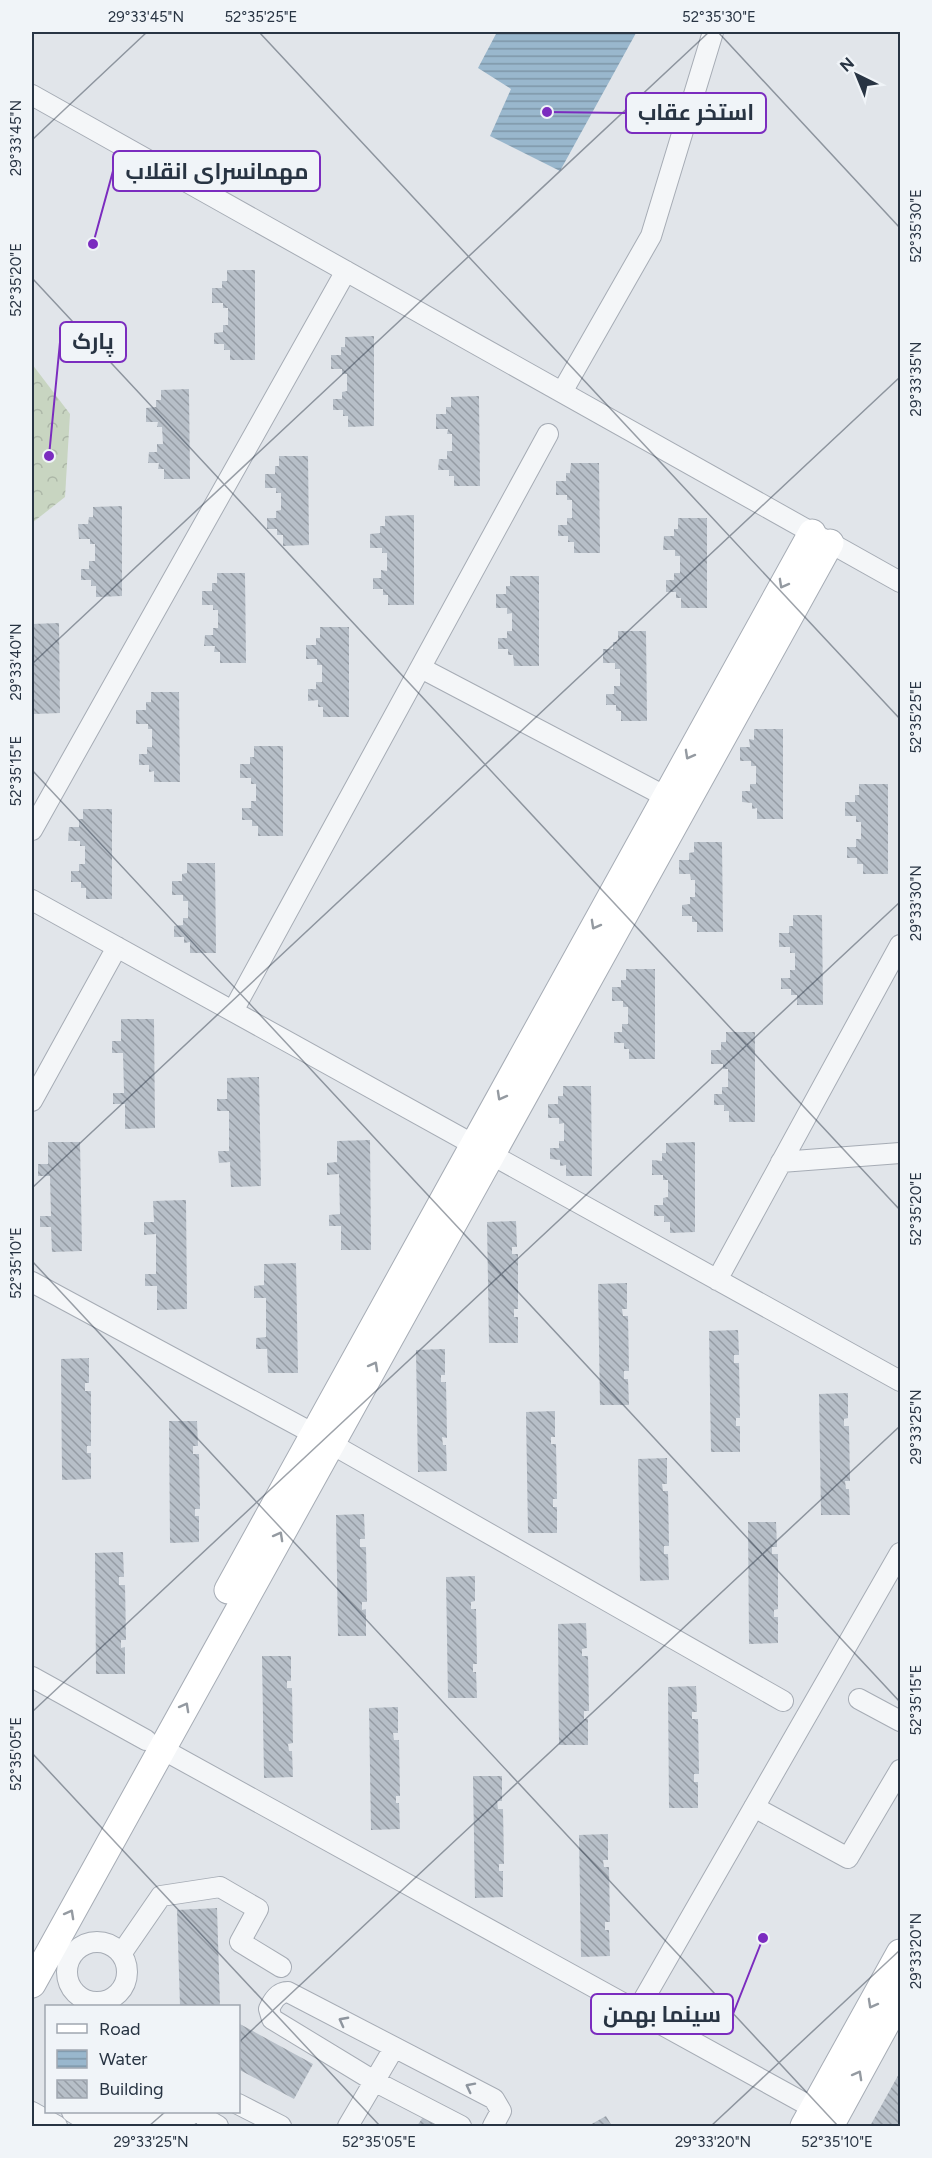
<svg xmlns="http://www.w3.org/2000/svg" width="932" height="2158" viewBox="0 0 932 2158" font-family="Figtree,Cairo,sans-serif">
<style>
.forest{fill:url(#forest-crowns)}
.water{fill:url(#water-rules)}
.building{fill:url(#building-back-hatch)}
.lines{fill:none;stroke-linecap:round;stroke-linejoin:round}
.street-casing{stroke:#a6acb5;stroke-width:22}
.secondary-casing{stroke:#a6acb5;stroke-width:29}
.street{stroke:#f4f6f8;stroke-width:20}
.secondary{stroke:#fff;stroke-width:27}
.oneway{stroke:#949aa1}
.oneway2{stroke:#8e959e}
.ticks{fill:none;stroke:#283443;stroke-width:1.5;stroke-opacity:0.45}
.leader{fill:none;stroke:#7b2cbf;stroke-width:2}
.callout-dot{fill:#7b2cbf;stroke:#f0f4f8;stroke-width:2}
.callout{fill:#f0f4f8;stroke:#7b2cbf;stroke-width:2}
.callout-label{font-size:22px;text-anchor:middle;font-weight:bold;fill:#283443}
.neatline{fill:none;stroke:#283443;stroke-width:2}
.ticks-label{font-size:15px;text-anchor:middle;fill:#283443}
</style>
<defs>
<pattern id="forest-crowns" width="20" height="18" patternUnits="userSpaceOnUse" patternTransform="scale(1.5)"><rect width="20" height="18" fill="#c8d5c1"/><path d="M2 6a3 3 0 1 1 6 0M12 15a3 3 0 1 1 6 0" fill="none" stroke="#acb7a7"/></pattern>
<pattern id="water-rules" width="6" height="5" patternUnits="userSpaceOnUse" patternTransform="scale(1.5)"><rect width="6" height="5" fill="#99b7cd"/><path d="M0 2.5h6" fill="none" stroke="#7d96a8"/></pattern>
<pattern id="building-back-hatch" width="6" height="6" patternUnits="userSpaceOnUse" patternTransform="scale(1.5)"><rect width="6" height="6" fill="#b7bfc8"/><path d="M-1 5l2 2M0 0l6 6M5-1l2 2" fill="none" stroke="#959ca4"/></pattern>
</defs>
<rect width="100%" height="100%" fill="#e1e5ea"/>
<!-- forest -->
<path class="forest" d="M32 364 70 414 65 497 32 523Z"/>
<!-- water -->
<path class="water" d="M497 32 636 33 560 171 490 136 511 89 478 68Z"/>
<!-- building -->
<path class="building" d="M227 270H255V360H230V350H224V344H214V333L223 332V325H228V308H223V303H212V288H222V281H227Z
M374 336V426L348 427V416H343V410H333V399H342V392L347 391V374H342V369H331V355H341V347H345V337Z
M189 389 190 479H164V469H158L159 463H148L149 452H157V444H163L162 427H157L158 422H146V408L156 407V400H161V390Z
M479 396 480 486H454V476H449V470H438L439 459H447V451H452V434H447L448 429H436V414H446V407H451V397Z
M279 456H308L309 545 283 546V535H277V529H267V518H276V511L281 510V493H276V488H265V474H275V466H279Z
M571 463H599L600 553H574V542H568V536H558V525H567V518H572V500H567V495H556V481H566V473H570Z
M122 506V596L96 597V586H91V580H81V569H89V561H95V544H90V539H79L78 524H88L89 517H93V507Z
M414 515V605H388V595H383V589H373V578H381V570L387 571V553H382V548H370V534L380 533V526H385V516Z
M678 518H707V608H681V598H676V592H666V580H674V573H680V556H675V550H663L664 536H674V529H678Z
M217 573H245L246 663H220V652H214L215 646H204L205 635H213V628H218V610H213V605H202V591H212V583H217Z
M510 576H539V666H514L513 655H508V649H498V638H507V631H512V613L507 614V608H496V594H506V586H510Z
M59 623 60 713 34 714V703H32V624Z
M320 627H349V717H323V707H318V700L308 701V689H316V682H322V665H317V659H306V645H316V638H320Z
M618 631H646L647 721H621V711H616V705H606V694H614V686H620V669H615V663H603V649H613V642H618Z
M151 692H179L180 782H154V771L149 772V765H139V754H147V747H152V729H148V724H136V710H146V702H151Z
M754 729H783V819H757V808L752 809V803L742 802V791H750V784H756V766H751V761H740V747H750L749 739 754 740Z
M254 746H283V836H258V826H252V820H242V808H251V801H256V784H251V778H240V764H250V757H254Z
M859 784H888V874H863V864H857V858H847V847H856V839H861V822H856V816H845V802H855V795H859Z
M83 809H112V899H86V888H81V882H71V871H79V864H85V846H80V841H68L69 827H79V819H83Z
M694 842H722L723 932H697V922H692V916H682V905L690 904V897H695V880H691L690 874H679V860H689V853L694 852Z
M187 863H215L216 953H190V942L184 943V937H174V926L183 925V918H188V901H183V895H172V881H182V874L187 873Z
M793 915H822L823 1005H797V995H791V989H781V978H790V970H795V953H790V947H779V933H789V926H793Z
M626 969H655V1059H629V1049H624V1043H614V1032H622V1024H628V1007H623V1001H612V987H621V980H626Z
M121 1019H154L155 1128 125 1129V1104H113V1093H124L123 1053H112V1041H121Z
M726 1032H755V1122H729V1111H724V1105H714V1094H722V1087H728V1069H723V1064H711V1050H721V1042H726Z
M259 1077 261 1186 231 1187 230 1162 219 1163 218 1151H229V1111H217V1099H227V1078Z
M563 1086H591L592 1176H566V1165L560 1166V1160L550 1159V1148H559V1141H564V1123L559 1124V1118H548V1104H558V1096H563Z
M370 1140 371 1250H341V1226H329V1215L340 1214 339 1174 327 1175V1163L337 1162V1141Z
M48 1142H80L82 1251 52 1252 51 1227H40V1216H51L50 1176H38V1164H48Z
M695 1142V1232L670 1233V1222H664V1216H654V1205H663V1198L668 1197V1180H663V1175H652V1160L662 1161V1153H666V1143Z
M186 1200 187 1309 157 1310V1286H145V1274H156V1234L144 1235V1222H154L153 1201Z
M516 1221 517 1247H512V1254H518V1309H514V1317H518V1343H489L487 1222Z
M296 1263 298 1373H268L267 1349H256V1338L266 1337V1298H254V1286L264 1285V1264Z
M627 1283V1309H622L623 1316H628L629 1371H624V1379H628L629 1405H600L598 1284Z
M738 1330 739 1355H734V1363H739L740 1418H736V1426H740V1452H711L709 1331Z
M445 1349V1375H441V1382H446L447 1438 442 1437 443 1445H446L447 1471 418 1472 416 1350Z
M89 1358V1383H85V1391H91V1446H87V1453H91V1479L62 1480 61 1359Z
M848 1393V1418L844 1419V1426H849L850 1481H845L846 1489H849L850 1515H821L819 1394Z
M555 1411V1437H551V1444H556L557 1499H553V1507H557V1533H528L526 1412Z
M169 1421H197L198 1446H193V1454H199L200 1509H195V1516H199V1542L170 1543Z
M667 1458V1484H662L663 1491H668L669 1546H664V1554H668L669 1580 640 1581 638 1459Z
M364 1514 365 1539H360V1547H366L367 1602H362V1610L366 1609V1636H338L336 1515Z
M748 1522H776L777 1547H772V1554H778V1609L774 1610V1617H778V1643L749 1644Z
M123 1552 124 1577H119V1585H125L126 1640H121V1648L125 1647V1674H96L95 1553Z
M475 1576V1601L471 1602V1609H476L477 1664H473V1672H476L477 1698H448L446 1577Z
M586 1623 587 1648 582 1649V1656H588L589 1711H584V1719H588V1745H559L558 1624Z
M262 1656H291V1681H287V1688H292L293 1743 288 1744 289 1751H292L293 1777 264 1778Z
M696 1686 697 1712H692V1719H698L699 1774H694V1782H698V1808H669L668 1687Z
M398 1707V1733H393L394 1740H399L400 1796H396V1803H399L400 1829 371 1830 369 1708Z
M473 1776H502V1801H497L498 1809H503L504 1864H499V1871H503V1897L475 1898Z
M608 1834V1860H603L604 1867H609L610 1922H605V1930H609L610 1956 581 1957 579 1835Z
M217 1908 220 2006H180L177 1910Z
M238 2023 313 2064 294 2099 238 2069Z
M900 2072V2120L897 2126H870Z
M606 2116 612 2126H588Z
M423 2117 439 2126H417Z"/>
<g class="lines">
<!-- street casing -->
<g class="street-casing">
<path id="street" d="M32 95 900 582
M562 392 651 236 713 32
M421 668 676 802
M32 830 346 271
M32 900 900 1381
M233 1011 548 434
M32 1101 117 947
M781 1162 900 1153
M717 1280 900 945
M32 1282 314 1434 783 1701
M32 1677 146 1740
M859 1699 900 1721
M162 1749 824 2114
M754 1807 848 1858 900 1770
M67 1972a30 30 0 1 1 60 0a30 30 0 1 1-60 0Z
M121 1954 161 1896 220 1887 258 1909 240 1942 281 1967
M637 2011 900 1553
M238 2104 281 2126
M32 2112 57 2126
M72 2112 85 2120 190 2115
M206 2112V2119L218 2126
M348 2126 394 2048
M461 2126 374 2081 272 2019 269 2009C273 2000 278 1992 288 1992L494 2099 501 2111 493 2126"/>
</g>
<!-- secondary casing -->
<g class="secondary-casing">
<path id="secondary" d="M228 1590 812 533
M32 1984 830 543
M804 2126 900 1953
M830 2126 900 1998"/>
</g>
<!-- street -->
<use href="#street" class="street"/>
<!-- secondary -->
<use href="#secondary" class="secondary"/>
</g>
<!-- one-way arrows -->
<defs><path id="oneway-chevron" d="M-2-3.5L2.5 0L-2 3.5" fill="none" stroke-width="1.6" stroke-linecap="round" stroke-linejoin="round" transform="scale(1.5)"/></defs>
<g class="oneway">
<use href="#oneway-chevron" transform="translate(783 584) rotate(119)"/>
<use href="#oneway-chevron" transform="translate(689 755) rotate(119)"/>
<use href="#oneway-chevron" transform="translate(595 925) rotate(119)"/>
<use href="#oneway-chevron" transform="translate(501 1096) rotate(119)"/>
<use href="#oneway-chevron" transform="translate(374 1366) rotate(-61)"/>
<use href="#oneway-chevron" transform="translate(279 1536) rotate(-61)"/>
<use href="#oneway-chevron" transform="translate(185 1707) rotate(-61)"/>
<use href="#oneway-chevron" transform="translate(70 1914) rotate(-61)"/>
<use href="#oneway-chevron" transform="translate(872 2004) rotate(119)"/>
<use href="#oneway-chevron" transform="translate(858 2075) rotate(-61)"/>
</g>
<g class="oneway2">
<use href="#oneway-chevron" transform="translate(343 2021) rotate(-152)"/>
<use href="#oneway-chevron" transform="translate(470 2087) rotate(-153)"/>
</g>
<!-- ticks -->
<path class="ticks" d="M259 32 900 719M718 32 900 228M32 140 147 32M32 278 900 1210M32 664 709 32M32 770 900 1702M32 1188 900 377M32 1261 838 2126M32 1712 900 902M32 1753 380 2126M238 2043 900 1426M149 2126 165 2112M711 2126 900 1950"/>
<!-- callouts -->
<path class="leader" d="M547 112L626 113M93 244L113 171M49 456L60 342M763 1938L733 2014"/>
<g class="callout-dot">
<circle cx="547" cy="112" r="6"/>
<circle cx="93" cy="244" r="6"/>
<circle cx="49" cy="456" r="6"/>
<circle cx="763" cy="1938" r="6"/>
</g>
<g class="callout">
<rect x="626" y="93" width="140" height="40" rx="6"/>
<rect x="113" y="151" width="207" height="40" rx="6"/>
<rect x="60" y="322" width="66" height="40" rx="6"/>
<rect x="591" y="1994" width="142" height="40" rx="6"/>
</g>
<g class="callout-label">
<text x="696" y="120">استخر عقاب</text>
<text x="217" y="179">مهمانسرای انقلاب</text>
<text x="93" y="349">پارک</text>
<text x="662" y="2022">سینما بهمن</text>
</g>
<!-- border -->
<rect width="932" height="2158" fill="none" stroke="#f0f4f8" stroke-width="66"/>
<!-- legend -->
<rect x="45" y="2005" width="195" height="108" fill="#f0f4f8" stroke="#a0a7b0" stroke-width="1.5"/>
<rect x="57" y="2024" width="30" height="9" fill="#ffffff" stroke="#a0a7b0" stroke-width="1.5"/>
<text x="99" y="2035" font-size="18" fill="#283443">Road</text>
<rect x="57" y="2050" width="30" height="18" fill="url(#water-rules)" stroke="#a0a7b0" stroke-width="1.5"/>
<text x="99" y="2065" font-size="18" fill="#283443">Water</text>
<rect x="57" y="2080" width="30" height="18" fill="url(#building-back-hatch)" stroke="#a0a7b0" stroke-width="1.5"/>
<text x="99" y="2095" font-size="18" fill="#283443">Building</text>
<!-- north arrow -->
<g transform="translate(857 75) rotate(317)" stroke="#f0f4f8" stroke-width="4.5" paint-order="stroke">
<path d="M0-4.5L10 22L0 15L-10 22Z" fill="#283443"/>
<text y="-9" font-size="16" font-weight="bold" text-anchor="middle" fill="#283443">N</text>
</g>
<rect x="33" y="33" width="866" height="2092" class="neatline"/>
<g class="ticks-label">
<text x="146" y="22">29°33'45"N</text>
<text x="261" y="22">52°35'25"E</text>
<text x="719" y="22">52°35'30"E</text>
<text transform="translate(16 138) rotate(-90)" y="5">29°33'45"N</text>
<text transform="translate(916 226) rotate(-90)" y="5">52°35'30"E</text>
<text transform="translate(16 280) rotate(-90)" y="5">52°35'20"E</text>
<text transform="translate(916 379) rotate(-90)" y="5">29°33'35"N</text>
<text transform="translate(16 662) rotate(-90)" y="5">29°33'40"N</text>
<text transform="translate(916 717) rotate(-90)" y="5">52°35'25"E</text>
<text transform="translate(16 771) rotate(-90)" y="5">52°35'15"E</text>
<text transform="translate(916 903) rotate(-90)" y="5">29°33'30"N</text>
<text transform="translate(916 1209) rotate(-90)" y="5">52°35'20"E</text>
<text transform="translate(16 1263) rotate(-90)" y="5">52°35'10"E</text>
<text transform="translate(916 1427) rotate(-90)" y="5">29°33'25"N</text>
<text transform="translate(916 1700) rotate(-90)" y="5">52°35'15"E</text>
<text transform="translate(16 1754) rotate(-90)" y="5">52°35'05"E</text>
<text transform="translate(916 1951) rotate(-90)" y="5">29°33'20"N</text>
<text x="151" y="2147">29°33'25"N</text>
<text x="379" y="2147">52°35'05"E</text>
<text x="713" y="2147">29°33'20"N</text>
<text x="837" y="2147">52°35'10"E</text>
</g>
</svg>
